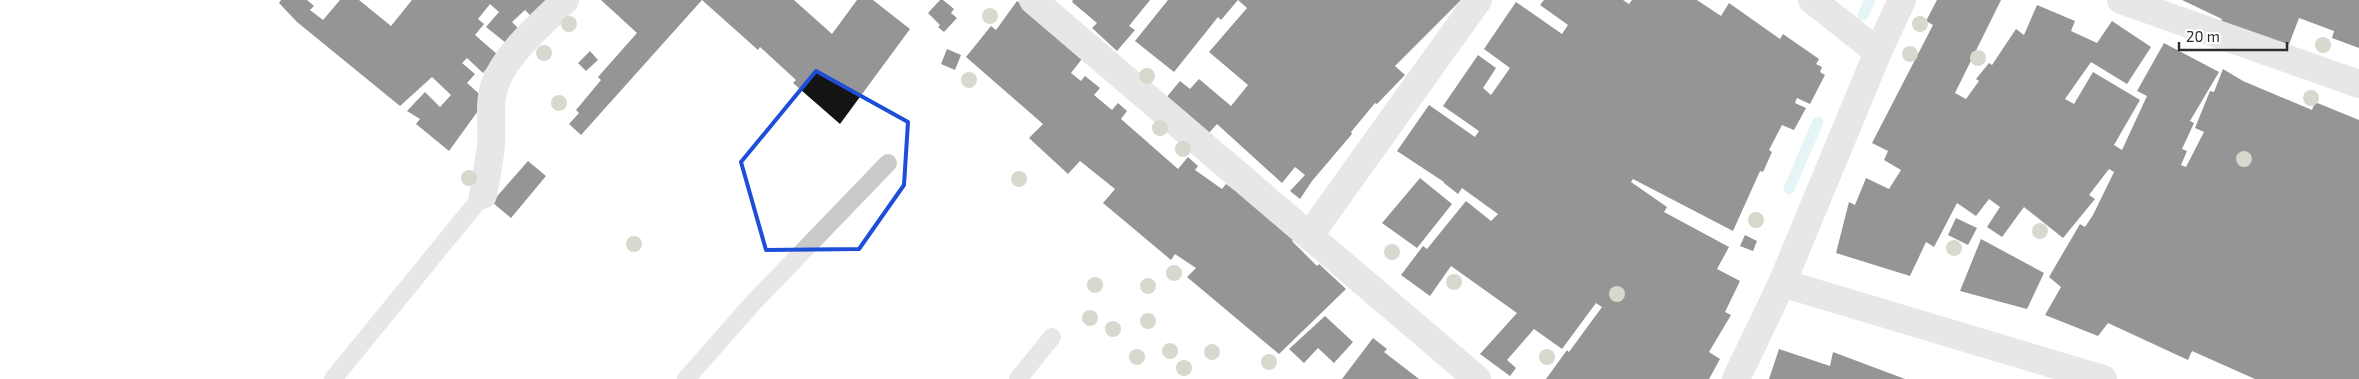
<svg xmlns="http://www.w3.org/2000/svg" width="2359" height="379" viewBox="0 0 2359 379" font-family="'Exo 2',sans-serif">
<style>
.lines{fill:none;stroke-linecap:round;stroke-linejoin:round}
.stream{stroke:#c5e9ec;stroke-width:11}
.building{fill:#141414}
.service{stroke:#cacaca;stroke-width:18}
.minor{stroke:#cacaca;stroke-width:28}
.tertiary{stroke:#cacaca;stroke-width:28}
.tree{fill:#a7ac93}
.marked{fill:none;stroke:#1d4ed8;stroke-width:4;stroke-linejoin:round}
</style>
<rect width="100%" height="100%" fill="#fff"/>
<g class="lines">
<!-- stream -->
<path class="stream" d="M1863 15 1870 0
M1789 189 1818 122"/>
</g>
<!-- building -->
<path class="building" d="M281 0H307L314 6 310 10 323 20 340 0H359L391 26 412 0H549L532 17 525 10 512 22 520 30 506 43 486 27 499 12 490 4 478 19 484 24 475 35 498 55 483 73 467 58 462 63 475 74 467 83 484 98 483 104 449 151 416 124 420 119 407 111 425 92 440 107 451 95 432 77 400 106 297 22 279 3Z
M601 0H702L581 135 569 124 579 113 576 110 601 80 598 77 637 33Z
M702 0H794L832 34 857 0H873L910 29 840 124 793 83 796 80 760 47 758 50Z
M940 0H943L954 9 951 13 957 18 944 32 938 27 940 25 928 13Z
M1073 0H1150L1129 26 1135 30 1117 51 1092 28 1097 23 1072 2Z
M1168 0H1461L1395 66 1405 75 1377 104 1375 103 1351 132 1352 134 1312 181 1300 199 1290 191 1305 175 1295 167 1282 183 1217 124 1208 134 1165 99 1180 81 1190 89 1199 79 1231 106 1248 85 1209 52 1247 8 1238 0 1221 20 1218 17 1174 72 1135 41Z
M1544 0H1623L1629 4 1632 0H1697L1721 16 1729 3 1780 39 1783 34 1819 59 1816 64 1822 67 1820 72 1825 75 1810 104 1797 98 1795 103 1806 108 1794 130 1782 125 1769 150 1772 152 1763 172 1760 171 1733 231 1633 179 1631 182 1667 207 1664 212 1729 247 1717 269 1740 281 1725 312 1731 315 1709 352 1720 359 1709 379H1546L1567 350 1569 352 1602 307 1596 303 1562 349 1534 329 1507 360 1516 368 1510 376 1480 354 1517 313 1451 266 1430 296 1401 275 1423 246 1427 249 1466 201 1491 221 1498 214 1462 188 1458 194 1444 183V182L1397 151 1429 105 1475 137 1479 131 1443 106 1478 55 1496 68 1483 88 1491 95 1510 68 1484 49 1516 2 1562 34 1568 25 1540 5Z
M1937 0H2001L1955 93 1966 99 1979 81 1976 79 1989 63 1992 65 2016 29 2024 35 2037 5 2075 21 2071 31 2097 43 2112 21 2151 47 2127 84 2091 62 2065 99 2074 104 2093 72 2140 100 2114 145 2122 150 2147 96 2137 91 2164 43 2219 72 2190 121 2194 123 2182 149 2187 151 2181 165 2186 167 2204 132 2195 128 2210 91 2214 92 2223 69 2243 81 2312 110 2315 102 2359 120V379H2255L2192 351 2188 360 2108 323 2098 336 2045 315 2061 287 2049 277 2080 224 2085 227 2093 215 2114 172 2109 169 2089 195 2095 199 2063 238 2024 207 2002 237 1987 227 2000 207 1989 199 1976 216 1957 203 1934 247 1926 242 1910 276 1836 253 1849 202 1855 205 1866 178 1889 189 1901 170 1884 160 1888 151 1872 143 1933 25 1926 21Z
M2182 0H2359V48L2332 38 2334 31 2299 18 2288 47 2217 31 2222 19Z
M1017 1 1085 55 1071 73 1081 81 1085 76 1100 88 1094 95 1112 110 1118 103 1127 111 1121 119 1178 169 1188 157 1198 166 1195 170 1222 189 1226 184 1256 205 1294 238 1292 241 1317 266 1319 264 1346 289 1279 354 1187 277 1196 268 1175 254 1171 260 1103 203 1115 189 1080 161 1068 174 1029 138 1043 124 966 57 991 26 996 30Z
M947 49 961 55 955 70 941 64Z
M590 51 598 60 586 71 578 63Z
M528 161 546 176 511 218 492 202Z
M1420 178 1452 204 1417 248 1382 223Z
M1956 218 1977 228 1968 245 1948 235Z
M1745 235 1757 241 1753 251 1740 246Z
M1981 239 2044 273 2027 309 1960 291Z
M1325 316 1353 342 1334 363 1318 348 1304 363 1289 349Z
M1373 338 1387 349 1384 352 1419 379H1342Z
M1779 349 1830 366 1833 352 1905 379H1769Z"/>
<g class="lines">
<!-- service -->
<path class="service" d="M333 379 483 195
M686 379 753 303 888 163
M1018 379 1052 337"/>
<!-- minor -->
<path class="minor" d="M1033 0 1477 379
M1812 0 1878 52
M2121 0 2359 84
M483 195C486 179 489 162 491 146 493 121 486 100 499 75 514 46 543 23 565 0
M1309 236 1478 0
M1736 379 1782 283"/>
<!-- tertiary -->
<path class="tertiary" d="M1902 0 1878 52 1782 283 2103 379"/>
</g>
<!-- trees -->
<g class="tree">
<circle cx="990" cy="16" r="8"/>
<circle cx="569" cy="24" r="8"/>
<circle cx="1920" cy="24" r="8"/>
<circle cx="2323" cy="45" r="8"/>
<circle cx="544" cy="53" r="8"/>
<circle cx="1910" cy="54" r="8"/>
<circle cx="1978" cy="58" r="8"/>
<circle cx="1147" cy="76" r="8"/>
<circle cx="969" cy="80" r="8"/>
<circle cx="2311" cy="98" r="8"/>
<circle cx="559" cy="103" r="8"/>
<circle cx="1160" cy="128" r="8"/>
<circle cx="1183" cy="149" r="8"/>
<circle cx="2244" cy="159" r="8"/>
<circle cx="469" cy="178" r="8"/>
<circle cx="1019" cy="179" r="8"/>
<circle cx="1756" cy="220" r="8"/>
<circle cx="2040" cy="231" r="8"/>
<circle cx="634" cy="244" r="8"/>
<circle cx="1954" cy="248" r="8"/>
<circle cx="1392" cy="252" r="8"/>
<circle cx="1174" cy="273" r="8"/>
<circle cx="1454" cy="282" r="8"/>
<circle cx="1095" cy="285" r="8"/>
<circle cx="1148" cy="286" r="8"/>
<circle cx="1617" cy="294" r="8"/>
<circle cx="1090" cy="318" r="8"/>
<circle cx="1148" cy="321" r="8"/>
<circle cx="1113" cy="329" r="8"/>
<circle cx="1170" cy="351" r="8"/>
<circle cx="1212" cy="352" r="8"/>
<circle cx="1137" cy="357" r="8"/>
<circle cx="1547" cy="357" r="8"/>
<circle cx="1269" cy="362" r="8"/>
<circle cx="1184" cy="368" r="8"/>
</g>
<!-- marked area -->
<path d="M0 0H2359V379H0ZM816 71 908 122 904 185 859 249 766 250 741 162Z" fill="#fff" fill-opacity=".55" fill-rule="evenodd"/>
<path class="marked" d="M816 71 908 122 904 185 859 249 766 250 741 162Z"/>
<!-- scale -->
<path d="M2179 42v8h108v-8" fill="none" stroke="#2d2d2d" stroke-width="2.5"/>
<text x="2186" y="42" font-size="15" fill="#2d2d2d" stroke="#ffffff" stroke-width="4" paint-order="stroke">20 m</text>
</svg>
